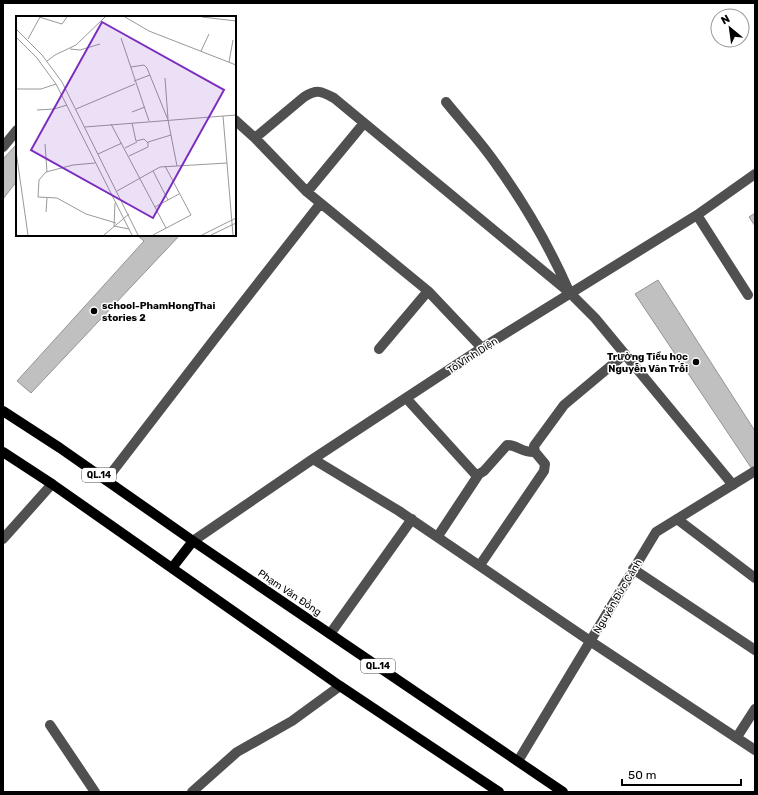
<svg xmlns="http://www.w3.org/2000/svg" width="758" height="795" viewBox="0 0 758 795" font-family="Rubik,sans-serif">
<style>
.building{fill:#c0c0c0;stroke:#949494}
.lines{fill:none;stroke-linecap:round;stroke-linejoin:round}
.minor{stroke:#505050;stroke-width:10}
.major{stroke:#000;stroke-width:10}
.poi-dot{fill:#000;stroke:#fff;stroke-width:1.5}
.labels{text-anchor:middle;stroke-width:3;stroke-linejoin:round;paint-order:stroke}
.shield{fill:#fff;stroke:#4c4c4c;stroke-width:1}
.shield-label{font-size:9px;font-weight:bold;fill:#000}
.poi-label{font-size:10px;font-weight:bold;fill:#000;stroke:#fff;text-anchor:start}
.street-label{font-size:10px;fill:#000;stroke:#fff}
.inset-road{fill:none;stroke:#999;stroke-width:1}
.view{fill:#7b2cbf;fill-opacity:0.15;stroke:#7b2cbf;stroke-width:2}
.inset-edge{fill:none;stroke:#000;stroke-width:2}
</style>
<rect width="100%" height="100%" fill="#fff"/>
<!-- building -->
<path class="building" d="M17 144V181L3 199V159Z
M755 213V226L749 217Z
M137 235H180L31 393 17 381 144 241Z
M658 280 755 431V467L752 469 635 294Z"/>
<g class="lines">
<!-- minor -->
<path class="minor" d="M446 102C463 123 481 142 496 164 524 203 549 246 568 289
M235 120 255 138 307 192 428 291 482 348
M255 138 304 97C317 89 321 91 334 98L570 293 595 318 733 485
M3 147 17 130
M307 192 364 123
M697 215 748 295
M379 349 428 291
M406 398 475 474H479L484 471 507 445C518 445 522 453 535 452
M313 459 399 511 590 641 755 750
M106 480 216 337 320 204
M677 519 755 578
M438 536 479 474
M3 539 52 484
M193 541 313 459 482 348 697 215 755 174
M480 565 544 471 545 464 535 452 534 446 564 405 625 354
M633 569 755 650
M330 634 412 519
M50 725 95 792
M737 737 755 709
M518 761 656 532 755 471
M192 792 237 752 292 721 340 686"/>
<!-- major -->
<path class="major" d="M3 411 60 448 193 541 563 792
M3 452 52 484 340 686 499 792
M172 568 193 541"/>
</g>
<!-- markers -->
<g class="poi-dot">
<circle cx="94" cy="311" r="4"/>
<circle cx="696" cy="362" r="4"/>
</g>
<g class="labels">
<!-- shield labels -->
<g class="shield">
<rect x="82" y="468" width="34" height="14" rx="3"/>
<rect x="361" y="659" width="34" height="14" rx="3"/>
</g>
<g class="shield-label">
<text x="99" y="478">QL.14</text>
<text x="378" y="669">QL.14</text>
</g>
<!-- poi labels -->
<g class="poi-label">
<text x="102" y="309">school-PhamHongThai<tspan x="102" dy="12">stories 2</tspan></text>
<text x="688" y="360" text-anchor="end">Trường Tiểu học<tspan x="688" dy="12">Nguyễn Văn Trỗi</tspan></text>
</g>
<!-- street labels -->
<g class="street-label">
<text transform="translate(472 355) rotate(-33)" y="4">Tô Vĩnh Diện</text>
<text transform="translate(290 592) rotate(34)" y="4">Phạm Văn Đồng</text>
<text transform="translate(617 596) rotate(-59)" y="4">Nguyễn Đức Cảnh</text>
</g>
</g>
<!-- overview -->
<g transform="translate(16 16)">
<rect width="220" height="220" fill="#fff"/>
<path class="inset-road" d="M23 1 46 8 51 1M109 1 133 15 220 49M186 1 220 5M0 13 26 39 46 66 122 219M0 21 21 42 40 68 116 219M105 22 133 105M12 23 24 1M54 33 64 34 84 28M185 35 193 18M31 45 39 39 60 29 89 1M213 46 217 24M115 51 128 49 131 52 152 104 161 150M149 62 152 103M118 65 134 59M0 73H25L40 68M60 93 119 68M21 94 38 93 51 89M116 96 129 91M207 100 217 219M116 107 120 125 128 123 132 127M95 108 150 212M69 111 220 99M29 128 31 156M109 132 121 126M0 135 12 219M82 138 106 127M113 140 132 131V126L155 119M79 147 57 149 30 156 23 164 22 181 41 182 70 198 100 207M137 155 152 184M101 175 144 151 211 147M99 187 98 210 113 213M139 191 163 178M30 196 31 182M88 219 113 198M137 219 175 199 149 150M186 219 220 202M195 219 220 207"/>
<path class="view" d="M86 6 208 74 137 202 15 134Z"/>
<rect width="220" height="220" class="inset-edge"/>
</g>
<!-- border -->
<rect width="758" height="795" fill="none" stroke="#000000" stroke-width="8"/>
<!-- north arrow -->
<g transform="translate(730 28) rotate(331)"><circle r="19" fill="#ffffff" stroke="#999999"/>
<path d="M0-3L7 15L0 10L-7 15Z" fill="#000000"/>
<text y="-6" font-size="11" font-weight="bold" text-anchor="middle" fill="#000000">N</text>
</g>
<!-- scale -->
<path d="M622 779v6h119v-6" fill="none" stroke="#000000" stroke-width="2"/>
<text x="628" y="779" font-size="12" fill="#000000" stroke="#ffffff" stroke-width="3" paint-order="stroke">50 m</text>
</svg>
